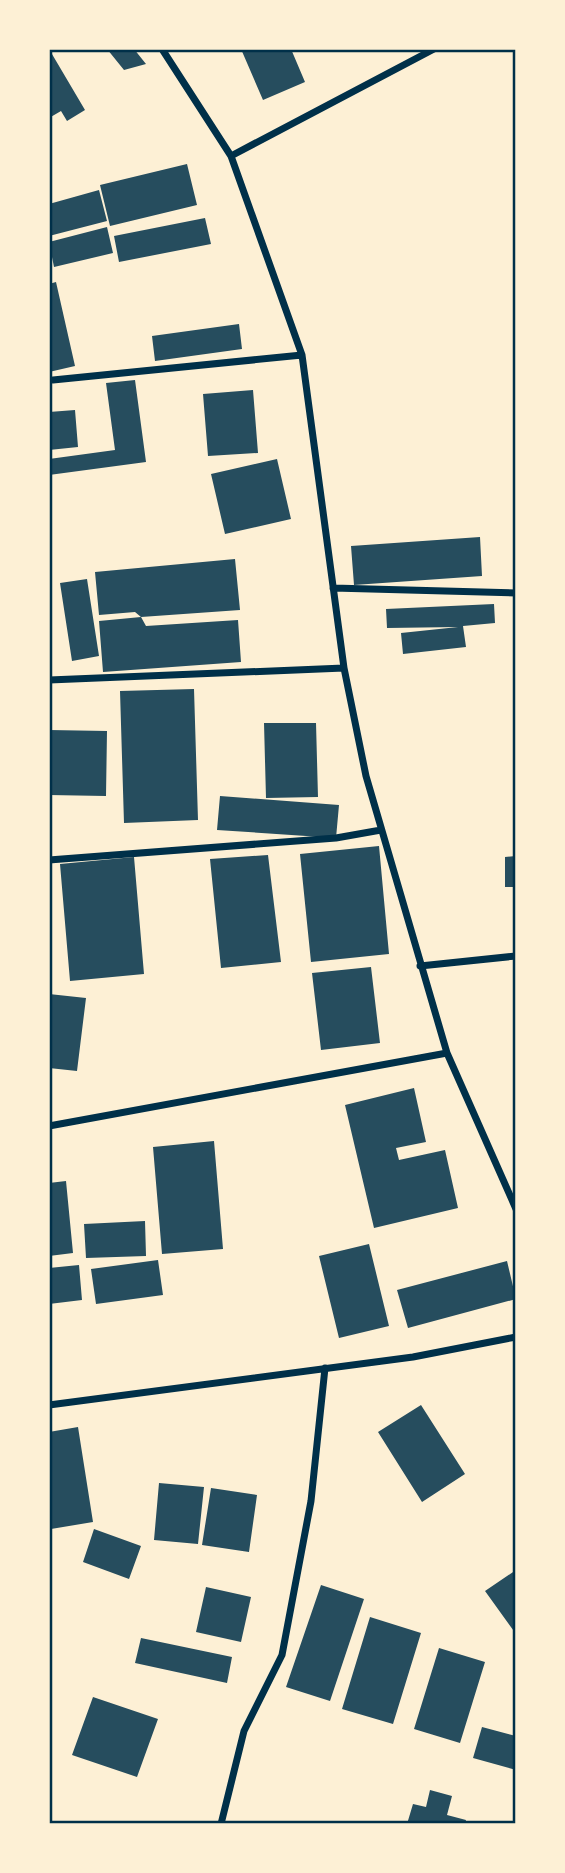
<svg xmlns="http://www.w3.org/2000/svg" width="565" height="1873" viewBox="0 0 565 1873" font-family="'Varela Round',sans-serif">
<style>
.building{fill:#264d5e}
.lines{fill:none;stroke-linecap:round;stroke-linejoin:round}
.minor{stroke:#003049;stroke-width:7}
.neatline{fill:none;stroke:#003049;stroke-width:2.5}
</style>
<rect width="100%" height="100%" fill="#fdf0d5"/>
<!-- building -->
<path class="building" d="M49 49 85 110 67 121 61 111 49 118Z
M107 49H134L146 64 124 70Z
M241 49H291L305 82 263 100Z
M187 164 197 205 110 226 100 185Z
M99 190 107 221 49 236V204Z
M205 218 211 244 119 262 114 236Z
M107 227 113 253 54 267 49 242Z
M56 282 75 366 49 372V284Z
M239 324 242 349 155 361 152 336Z
M135 380 146 462 49 475V459L115 450 106 383Z
M253 390 258 453 208 456 203 394Z
M75 410 78 447 49 450V412Z
M277 459 291 519 225 534 211 474Z
M480 537 482 576 354 585 351 546Z
M235 559 240 610 141 617 146 626 238 620 241 662 103 672 99 621 141 617 135 612 99 615 95 572Z
M87 579 99 656 72 661 60 583Z
M494 604 495 623 463 626 466 647 403 654 401 633 458 627 387 628 386 609Z
M194 689 198 820 124 823 120 691Z
M264 723H316L318 797 266 798Z
M49 730 107 731 106 796 49 795Z
M220 796 339 805 336 838 217 830Z
M379 846 389 954 311 962 300 854Z
M268 855 281 962 221 968 210 859Z
M516 856V887H505V857Z
M134 857 144 974 70 981 60 864Z
M371 967 380 1043 321 1050 312 973Z
M49 994 86 998 77 1071 49 1068Z
M414 1088 426 1142 396 1148 399 1160 445 1150 458 1208 374 1228 345 1105Z
M214 1141 223 1249 162 1254 153 1147Z
M66 1181 73 1253 49 1256V1183Z
M145 1221 146 1256 86 1258 84 1224Z
M369 1244 389 1326 339 1338 319 1256Z
M158 1260 163 1295 96 1304 91 1269Z
M507 1261 516 1299 408 1328 397 1290Z
M79 1265 82 1300 49 1304V1268Z
M421 1405 465 1474 422 1502 378 1432Z
M78 1427 93 1522 51 1529 49 1432Z
M159 1483 204 1487 198 1544 154 1540Z
M211 1488 257 1495 249 1552 202 1545Z
M94 1529 141 1546 129 1579 83 1562Z
M516 1570V1634L485 1591Z
M321 1585 364 1599 330 1701 286 1687Z
M206 1587 251 1597 241 1642 196 1632Z
M370 1617 421 1633 393 1724 342 1709Z
M141 1638 232 1657 227 1683 135 1663Z
M439 1648 485 1662 460 1743 414 1729Z
M93 1697 158 1719 137 1777 72 1755Z
M482 1727 516 1736V1770L473 1758Z
M430 1790 452 1796 447 1815 466 1820 465 1824H407L413 1804 426 1807Z"/>
<g class="lines">
<!-- minor -->
<path class="minor" d="M162 49 231 156 302 355 344 668 366 776 447 1053 516 1209
M231 156 434 49
M53 380 302 355
M333 588 516 593
M49 680 344 668
M49 860 336 838 381 830
M420 966 516 956
M49 1126 447 1053
M49 1405 413 1357 516 1337
M221 1824 244 1731 282 1655 311 1501 325 1368"/>
</g>
<!-- border -->
<rect width="565" height="1873" fill="none" stroke="#fdf0d5" stroke-width="102"/>
<rect x="51" y="51" width="463" height="1771" class="neatline"/>
</svg>
